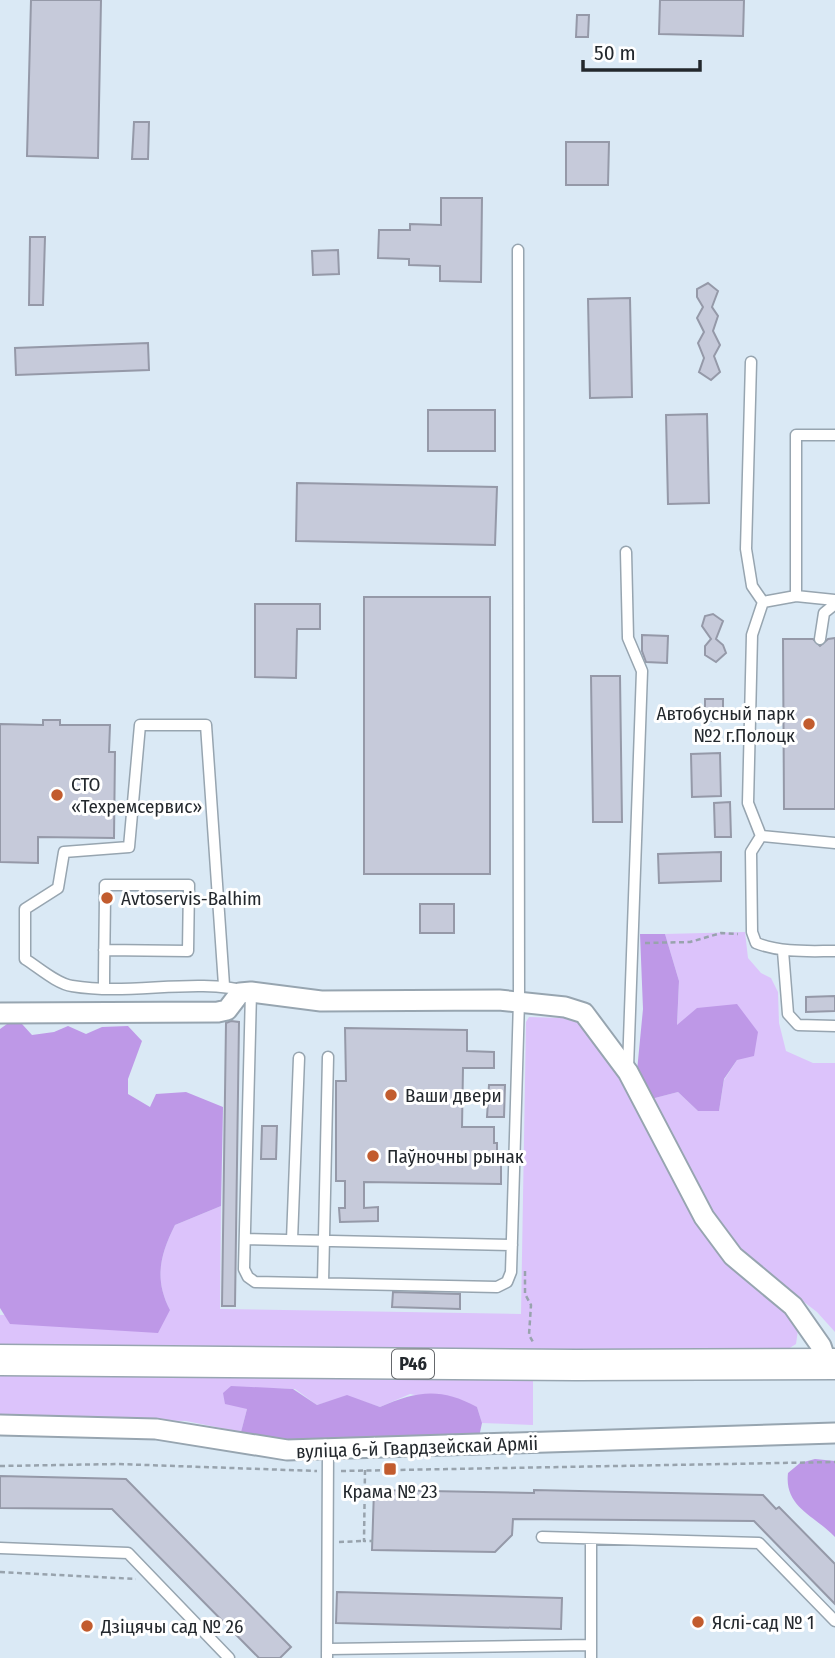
<svg xmlns="http://www.w3.org/2000/svg" width="835" height="1658" viewBox="0 0 835 1658" font-family="'Fira Sans Condensed',sans-serif">
<style>
.green{fill:#dcc3fb}
.forest{fill:#be98e7}
.building{fill:#c6cada;stroke:#9599a8;stroke-width:2}
.lines{fill:none;stroke-linecap:round;stroke-linejoin:round}
.service-casing{stroke:#97a5b0;stroke-width:13}
.minor-casing{stroke:#97a5b0;stroke-width:23}
.primary-casing{stroke:#97a5b0;stroke-width:33}
.path{stroke:#98a3ad;stroke-width:2.5;stroke-dasharray:5 3.5;stroke-linecap:butt}
.service{stroke:#fff;stroke-width:10}
.minor{stroke:#fff;stroke-width:19}
.primary{stroke:#fff;stroke-width:30}
.poi-dot{fill:#c25c2e;stroke:#fff;stroke-width:2.5}
.labels{text-anchor:middle;stroke-width:6;stroke-linejoin:round;paint-order:stroke}
.shield{fill:#fff;stroke:#65686c;stroke-width:2}
.shield-label{font-size:18px;font-weight:bold;fill:#23282d}
.poi-label{font-size:19px;fill:#23282d;stroke:#fff;text-anchor:start}
.street-label{font-size:19px;fill:#23282d;stroke:#fff}
</style>
<rect width="100%" height="100%" fill="#dae9f5"/>
<!-- green -->
<path class="green" d="M745 932 748 958 761 973 771 978 778 992 779 1023 786 1051 813 1063H835V1332L817 1312 739 1252 711 1213 651 1099 678 1092 698 1111H719L724 1080 737 1060 677 1026 679 981 665 934Z
M562 1011 579 1017 621 1077 727 1262 787 1313 798 1330 796 1344 788 1349 554 1353 0 1349V1315L170 1310C154 1279 160 1255 175 1225L221 1206 220 1309 521 1314 526 1022 529 1017 562 1018Z
M0 1372 533 1376V1425L482 1423 477 1407 410 1394 380 1407 347 1396 317 1405 295 1389 231 1387 247 1409 241 1432 186 1421 0 1416Z"/>
<!-- forest -->
<path class="forest" d="M640 934H665L679 981 677 1025 697 1008 737 1004 758 1032 754 1056 737 1060 724 1079 719 1111H698L678 1092 651 1099 637 1071 643 1009Z
M7 1024H22L32 1035 54 1032 68 1026 86 1034 102 1027 128 1026 142 1041 128 1079V1094L150 1107 156 1094 186 1092 223 1107 221 1206 175 1225C160 1255 154 1279 170 1310L158 1333 10 1324 0 1308V1029Z
M231 1386 293 1389 317 1405 347 1395 380 1407C417 1391 440 1387 477 1407L482 1423 479 1437C411 1438 303 1450 241 1432L247 1409 225 1404 223 1393Z
M815 1459 835 1461V1537C814 1515 784 1507 788 1473L800 1463Z"/>
<!-- building -->
<path class="building" d="M31 0H101L98 158 27 156Z
M660 0H744L743 36 659 34Z
M577 15H589L588 37H576Z
M134 122H149L148 159H132Z
M566 142H609L608 185H566Z
M441 198H482L481 282 440 281V266L409 265V259L378 258 379 230H410V224L441 225Z
M30 237H45L43 305H29Z
M338 250 339 274 313 275 312 251Z
M708 283 718 291 712 307 718 316 713 331 720 345 714 356 720 372 711 380 699 372 704 358 698 343 704 332 697 318 703 307 697 297V289Z
M630 298 632 397 590 398 588 299Z
M148 343 149 370 16 375 15 348Z
M428 410H495V451H428Z
M707 414 709 503 668 504 666 415Z
M297 483 497 487 495 545 296 541Z
M364 597H490V874H364Z
M255 604H320V629H297L296 678 255 677Z
M713 614 723 621 716 639 723 645 726 653 716 662 705 655V646L711 639 702 626 705 616Z
M642 635 668 636 667 663 646 662 642 651Z
M835 638V809H784L783 639H813L820 646 828 639Z
M591 676H620L622 822H593Z
M705 699H723V721H705Z
M43 720H60V725H110L109 752H115L114 838 38 837V863L0 862V724L43 725Z
M720 753 721 796 692 797 691 754Z
M730 802 731 837H715L714 803Z
M721 852V881L659 883 658 854Z
M420 904H454V933H420Z
M835 996V1011L806 1012V997Z
M231 1021 239 1022 235 1306H222L226 1023Z
M345 1028 467 1030V1051L494 1052V1068H463L462 1127H494V1143H497V1154L501 1153V1184L364 1182V1208L378 1207V1221L340 1222 339 1208H345V1181H336V1081H346Z
M489 1085H505L504 1117H487Z
M262 1126H277L276 1159H261Z
M393 1292 460 1294V1309L392 1307Z
M0 1476 126 1479 291 1647 280 1658H259L112 1509 0 1508Z
M374 1490 534 1493V1490L763 1495 776 1509 779 1507 835 1564V1604L754 1521 513 1519 512 1535 495 1552 372 1550Z
M337 1592 562 1598 561 1629 336 1623Z"/>
<g class="lines">
<!-- service casing -->
<g class="service-casing">
<path id="service" d="M751 362 746 549 752 586 763 602 752 635 748 803 761 836 751 852 752 932 756 943C782 953 808 951 835 951
M626 552 628 638 642 671 628 1068
M796 596V435H835
M763 602 796 596 835 600
M820 639 824 613 835 604
M761 836 835 843
M783 951 788 1014 798 1025 835 1026
M224 985 206 725H140L129 847 64 852 58 888 25 909V959C38 967 57 984 72 986 132 996 193 977 251 992L244 1269 248 1277 255 1282 497 1287 507 1282 511 1272 519 1001 518 250
M104 987C104 953 105 919 105 885H189L188 951 104 950
M245 1239 512 1245
M292 1240 299 1058
M323 1283 328 1057
M542 1537 759 1543 835 1621
M591 1539V1658
M0 1548 128 1553 229 1658
M329 1649 591 1645
M327 1658 328 1450"/>
</g>
<!-- minor casing -->
<g class="minor-casing">
<path id="minor" d="M0 1013 218 1012 227 1010 240 993 251 992 321 1001 499 1000 565 1007 584 1013 628 1072 704 1217 733 1256 793 1306 821 1346 827 1364
M0 1425 156 1429 287 1450 835 1433"/>
</g>
<!-- primary casing -->
<g class="primary-casing">
<path id="primary" d="M0 1360 576 1365 835 1364"/>
</g>
<!-- path -->
<path class="path" d="M645 943 690 942 721 933 738 934
M525 1271V1294L531 1305 529 1335 533 1342
M0 1466 118 1464 317 1471
M365 1470 364 1541H373
M341 1471 835 1462
M339 1542 364 1541
M0 1572 136 1579"/>
<!-- service -->
<use href="#service" class="service"/>
<!-- minor -->
<use href="#minor" class="minor"/>
<!-- primary -->
<use href="#primary" class="primary"/>
</g>
<!-- markers -->
<g class="poi-dot">
<circle cx="809" cy="724" r="7"/>
<circle cx="57" cy="795" r="7"/>
<circle cx="107" cy="898" r="7"/>
<circle cx="391" cy="1095" r="7"/>
<circle cx="373" cy="1156" r="7"/>
<rect x="383" y="1462" width="14" height="14" rx="3.5"/>
<circle cx="698" cy="1622" r="7"/>
<circle cx="87" cy="1626" r="7"/>
</g>
<g class="labels">
<!-- shield labels -->
<rect class="shield" x="392" y="1349.5" width="42" height="29" rx="5"/>
<g class="shield-label">
<text x="413" y="1370">Р46</text>
</g>
<!-- poi labels -->
<g class="poi-label">
<text x="795" y="720" text-anchor="end">Автобусный парк<tspan x="795" dy="22">№2 г.Полоцк</tspan></text>
<text x="71" y="791">СТО<tspan x="71" dy="22">«Техремсервис»</tspan></text>
<text x="121" y="905">Avtoservis-Balhim</text>
<text x="405" y="1102">Ваши двери</text>
<text x="387" y="1163">Паўночны рынак</text>
<text x="390" y="1498" text-anchor="middle">Крама № 23</text>
<text x="712" y="1629">Яслі-сад № 1</text>
<text x="101" y="1633">Дзіцячы сад № 26</text>
</g>
<!-- street labels -->
<g class="street-label">
<text transform="translate(417 1447) rotate(-2)" y="7">вуліца 6-й Гвардзейскай Арміі</text>
</g>
</g>
<!-- scale -->
<path d="M583 60v10h117v-10" fill="none" stroke="#23282d" stroke-width="3.5"/>
<text x="594" y="60" font-size="21" fill="#23282d" stroke="#ffffff" stroke-width="5" paint-order="stroke">50 m</text>
</svg>
